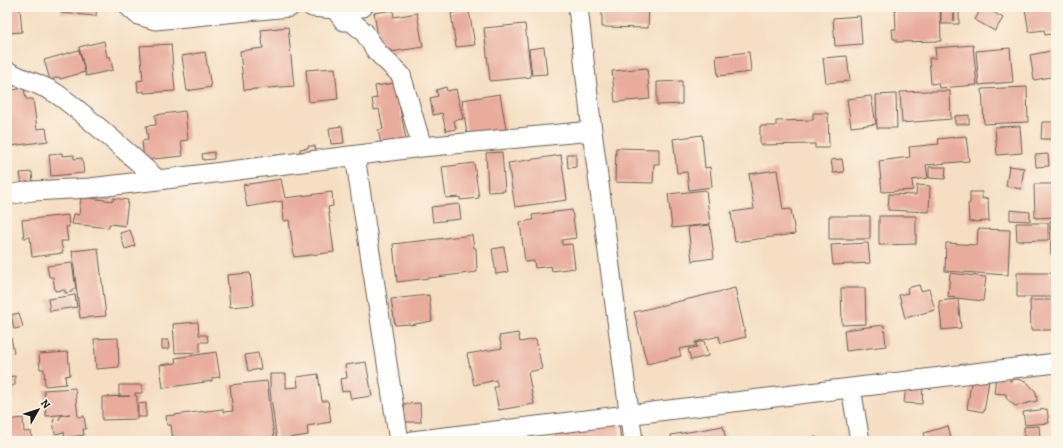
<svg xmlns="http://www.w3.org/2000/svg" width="1063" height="448" viewBox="0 0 1063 448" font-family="Alegreya,serif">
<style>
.building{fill:#e8ab9c}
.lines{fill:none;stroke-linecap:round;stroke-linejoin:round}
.minor-casing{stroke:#686056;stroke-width:21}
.minor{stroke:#fff;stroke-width:19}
</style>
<rect width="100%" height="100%" fill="#fcf5e5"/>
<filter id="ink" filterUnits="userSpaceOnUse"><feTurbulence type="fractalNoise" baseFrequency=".025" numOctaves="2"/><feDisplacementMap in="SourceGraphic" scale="8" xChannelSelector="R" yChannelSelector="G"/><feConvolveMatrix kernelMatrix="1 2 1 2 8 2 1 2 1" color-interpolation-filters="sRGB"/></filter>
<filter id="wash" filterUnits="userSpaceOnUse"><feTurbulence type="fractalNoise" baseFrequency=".012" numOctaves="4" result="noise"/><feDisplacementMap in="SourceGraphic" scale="16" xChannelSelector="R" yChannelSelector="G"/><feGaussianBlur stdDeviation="0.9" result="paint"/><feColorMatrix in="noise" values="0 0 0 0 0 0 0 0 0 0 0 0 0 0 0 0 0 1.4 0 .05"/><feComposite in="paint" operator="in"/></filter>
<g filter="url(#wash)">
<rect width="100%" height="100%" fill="#f5dec2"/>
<g id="blocks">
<!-- building -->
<path class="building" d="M62 7H97L96 16 61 13Z
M602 7H649L648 28 602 27Z
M940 7 941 41 896 42V39H893L892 29H896L895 8Z
M982 7H985L1003 18 995 31 975 20Z
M1041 7H1056V33L1045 35 1044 30 1029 32 1025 9Z
M20 8 22 32 7 33V9Z
M941 8H954V21V9H959V24H941Z
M393 10 394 17 417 13 423 47 391 52V50L386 51 380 50 374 13Z
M469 10 475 45 456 47 451 13Z
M860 16 862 44 835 46 833 18Z
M525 24 531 77 490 81 484 28Z
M288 27 294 86 244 90 240 51 263 48 261 30Z
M104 41 107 57 110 56 113 70 86 76 79 47Z
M171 44 175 91 144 93V91L138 92 137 81 143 80 140 46Z
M973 45 977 85 939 88 938 83 931 84 929 58H936L935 48Z
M544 47 547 74 532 75 529 49Z
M1010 48 1013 82 979 85 976 51Z
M79 50 85 72 60 79 59 77 50 80 44 60Z
M1056 50V76L1034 80 1030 55Z
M205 52 211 87 187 91 182 56Z
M749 52 751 72 718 76 716 56Z
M847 56 850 81 826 83 823 58Z
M335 68 338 99 309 102 306 70Z
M647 68 650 99 615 102 612 71Z
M1054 78H1056V103H1053Z
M682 81V104L657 105V82Z
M395 83 406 139 381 144 378 130 383 129 379 109 374 110 372 99 377 98 375 86Z
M446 87 447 91 456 89 463 119 454 120 456 129 446 131 442 113 433 115 430 98 438 96 436 90Z
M1027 87 1028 122 984 124 982 89Z
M24 88 26 99H33L37 129 46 128 48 141 11 146 9 131H7V91Z
M927 91H950L951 119 902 123 900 92Z
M500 94 506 129 467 134 462 100Z
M896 94 897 128H877L876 95Z
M871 96 876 124 851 127 847 99Z
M185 111 188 140 181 141 183 156 144 160 142 141 148 140 146 126 156 125 155 115Z
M813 113H828L829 148H815V144L760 145V126H776V121L813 120Z
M969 115V124H955V116Z
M1042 122H1054L1053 139H1041Z
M342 126 344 143 331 144 329 128Z
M1020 126 1022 153 997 155 995 127Z
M702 135 705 168 710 167 712 187 689 190 687 172 677 173 673 139Z
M966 136 969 161 926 165 928 178 912 180 913 190 882 192 879 161 910 157 909 147 939 144 938 139Z
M308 146H315L316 154 300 156V149L308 148Z
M616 148 659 149V164H654L653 183 615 182Z
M214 152V159L203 160 202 154Z
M502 152 505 191 488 192 486 153Z
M62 153V156L74 155V159L82 158 84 173 51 176 49 154Z
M567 154H576V167L568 168Z
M1048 154 1049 166 1036 167 1035 155Z
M561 155 567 200 515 207 508 163Z
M842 159 844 172 833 173 831 160Z
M474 163 479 198 460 200V197L446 198 442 167Z
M1009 166 1024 168 1021 189 1006 186Z
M929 167H946L945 179 929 178Z
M777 170 783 210 791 209 795 234 735 242 731 212 754 209 749 174Z
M32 172 33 184 22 185 20 173Z
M281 179 285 198 332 192 333 206 328 207 334 252 294 257 289 220 284 221 282 201 247 207 243 185Z
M1034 184H1055L1056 217 1035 218Z
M917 185 930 186 929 212 888 210 889 194 916 195Z
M706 190 710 224 672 228 668 194Z
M970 192H982V199L988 198 989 221 969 222 968 204 970 203Z
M81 197 113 201 114 198 128 200 125 226 109 224V228L72 224 74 214 79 215Z
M459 204 461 219 433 222 431 207Z
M572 210 576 238 562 240V245L572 244 575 268 552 271 551 266 535 268 534 261 525 262 520 222 533 220 532 215Z
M1010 210 1030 212V221L1010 220Z
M68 215 69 227H66L68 241H61L63 253 32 257 30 237 24 238 22 220Z
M829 216H870V239H829Z
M879 216H916V244L879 245Z
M1050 221H1056V253L1051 254Z
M1016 223H1048V240L1017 241Z
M710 225 714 258 692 261 688 227Z
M978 229 1010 230 1008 275 945 271 946 243 977 245Z
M130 230 135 246 125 249 120 233Z
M472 235 474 248H476L477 272 397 282 393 244Z
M868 243 870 263 833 265 831 245Z
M504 247 508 272 496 274 492 249Z
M98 248 106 316 80 318 72 251Z
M72 263 76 289H72V292L65 293V290L55 291 53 277H49L47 266Z
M250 273 254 305 230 307 227 275Z
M950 273 986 277 983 301 948 297Z
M1017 273H1056V297H1017Z
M919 285 921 291 929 289 935 310 905 318 899 295 908 293 907 288Z
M735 288 746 337 721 343 719 336 695 342V346L679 349 681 356 647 364 634 312Z
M841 288H865L866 324 842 325Z
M75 295 77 307 50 311 48 299Z
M429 295 432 321 410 325V324L395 325 391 299Z
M7 298 11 317H7Z
M958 299 961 328 942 330 939 301Z
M1030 300H1056V330H1031Z
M19 313 23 327 14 329 11 315Z
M198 322 199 335H207L208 342H200V352L175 353 173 324Z
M884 325 886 346 846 351 844 330Z
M10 332 14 353 7 354V333Z
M518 333 520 342 536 339 542 369 528 372 534 404 499 410 494 387H498L496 380 474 385 467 354 502 348 499 336Z
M118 338 119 367 96 369 94 339Z
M162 340H168L169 349H162Z
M704 341 708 356 691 360 688 349 697 347 696 343Z
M68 352 70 375 65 376 66 384 45 386 44 369H40L39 354Z
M216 352 220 377 212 378V381L163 388 160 365 176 363 175 358Z
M258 353 261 369 248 371 245 355Z
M366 362 372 396 351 399 349 390 342 392 340 379 347 378 345 365Z
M270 374H286V388L298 387 297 377 318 374 322 401H328L331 422 307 426 308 435 277 440 270 391Z
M15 376V385L10 386 11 397H7V377Z
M996 376 1010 377V381L1016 379 1026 381 1036 392 1037 401 1015 406 1006 398V394L994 393Z
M972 377 989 380 984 412 967 409Z
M267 381 274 437 237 441H173L171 425H167L166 416 223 409V412L233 411 230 385Z
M906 384 923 385 922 404 904 403Z
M119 385H142V393H135V396H137V419L102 420V397L130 396H119Z
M75 388 78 417 84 416 86 429H83L84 435 65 438 64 432 55 434 53 420 60 419V416L70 414 46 416 44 390Z
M146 403V417H138V404Z
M420 403 421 422H405L404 404Z
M1047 409 1049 423 1025 425 1023 412Z
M23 418 24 432 31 431 32 441H7V420Z
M619 424 621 441H556L555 434Z
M723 426 726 441H672L671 435Z
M948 426 951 438 941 441H926L924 433Z
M1039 426 1040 437 1024 438V427Z
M816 437V441H794V440Z"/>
</g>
</g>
<g filter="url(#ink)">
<use href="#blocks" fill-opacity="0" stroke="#686056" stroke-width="1"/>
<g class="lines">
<!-- minor casing -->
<g class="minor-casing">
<path id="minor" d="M129 7 138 15 155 20 290 7
M312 7 335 9 344 21H351L364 32 377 52 401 75 422 147
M578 7 592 131 633 441
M335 9 363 7
M7 71C23 80 42 84 57 94 93 120 125 151 158 180
M355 156 399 441
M7 195 32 191 90 188 158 180 422 147 592 131
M851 388 860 441
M412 441 1056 363"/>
</g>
<!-- minor -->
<use href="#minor" class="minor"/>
</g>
</g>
<!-- margin -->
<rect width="1063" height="448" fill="none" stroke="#fcf5e5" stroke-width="24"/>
<!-- north arrow -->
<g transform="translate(38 410) rotate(51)" stroke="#fcf5e5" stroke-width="3" paint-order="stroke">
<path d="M0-3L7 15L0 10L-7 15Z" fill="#1c1c1c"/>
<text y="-6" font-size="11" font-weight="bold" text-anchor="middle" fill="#1c1c1c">N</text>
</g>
</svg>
